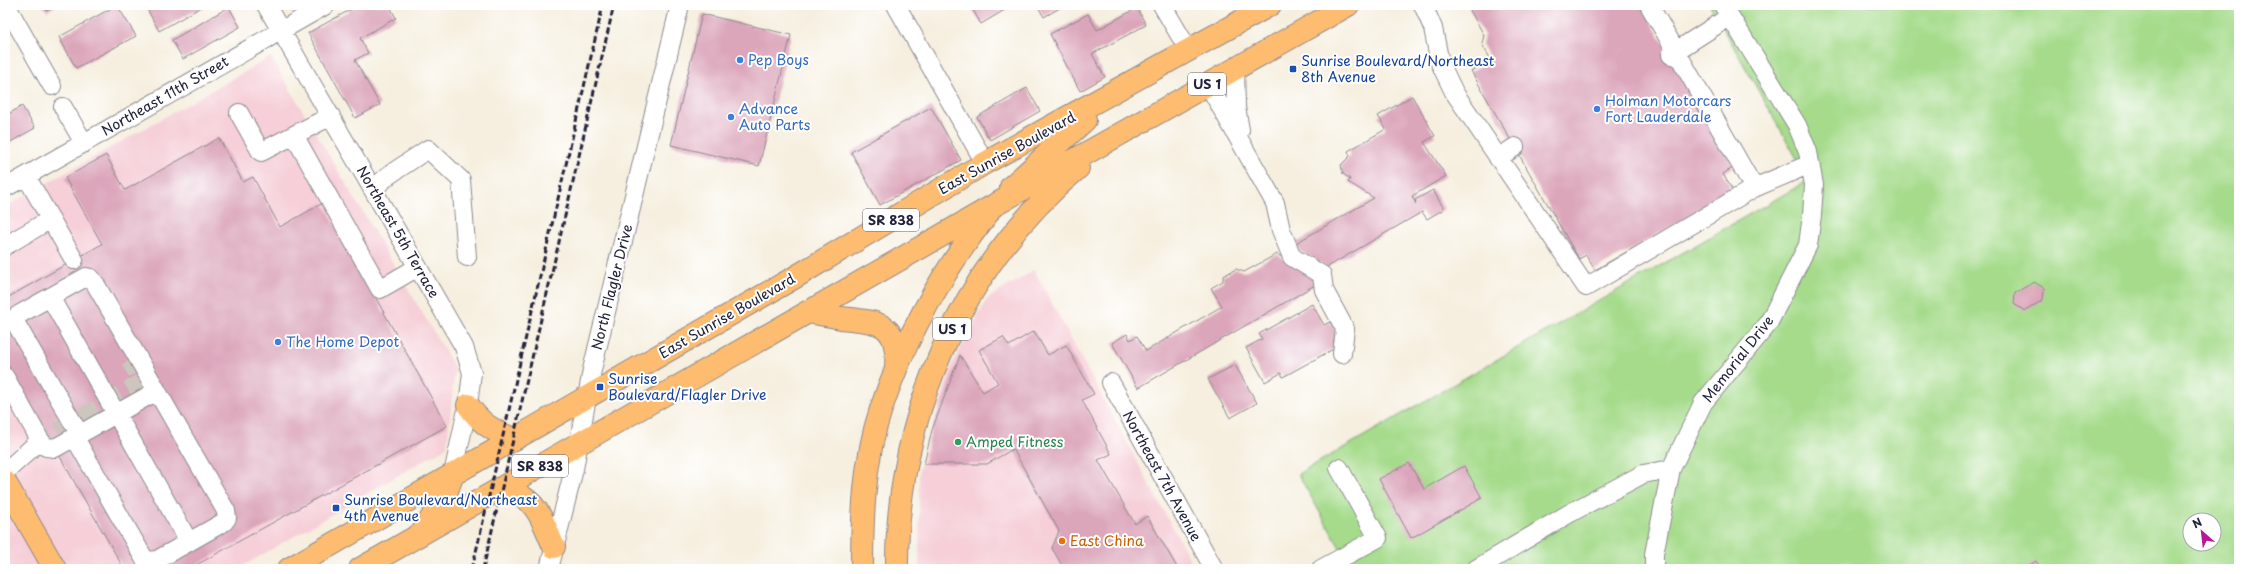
<svg xmlns="http://www.w3.org/2000/svg" width="2244" height="574" viewBox="0 0 2244 574" font-family="'Playpen Sans',sans-serif">
<style>
.built{fill:#f6cfd8}
.green{fill:#a5db8b;stroke:#647e63;fill-rule:evenodd}
.building{fill:#dba5ba}
.lines{fill:none;stroke-linecap:round;stroke-linejoin:round}
.minor-tunnel{stroke:#ccc6be;stroke-width:18;stroke-dasharray:18 9;stroke-linecap:butt}
.minor-casing{stroke:#8c888d;stroke-width:20}
.major-casing{stroke:#8c888d;stroke-width:24}
.minor{stroke:#fff;stroke-width:18}
.major{stroke:#febc70;stroke-width:22}
.rail{stroke:#22223b;stroke-width:3;stroke-dasharray:6 3;stroke-linecap:butt}
.shop-dot{fill:#3f7fe0;stroke:#fff;stroke-width:1.5}
.transit-dot{fill:#1a4fb4;stroke:#fff;stroke-width:1.5}
.leisure-dot{fill:#2e9e5b;stroke:#fff;stroke-width:1.5}
.food-dot{fill:#e8710a;stroke:#fff;stroke-width:1.5}
.labels{text-anchor:middle;stroke-width:4;stroke-linejoin:round;paint-order:stroke}
.shield{fill:#fff;stroke:#646476;stroke-width:1}
.shield-label{font-size:13px;font-weight:bold;fill:#22223b}
.shop-label{font-size:14px;fill:#366cbe;stroke:#fff;text-anchor:start}
.transit-label{font-size:14px;fill:#164399;stroke:#fff;text-anchor:start}
.street-label{font-size:14px;fill:#22223b;stroke:#fff}
.leisure-label{font-size:14px;fill:#27864d;stroke:#fff;text-anchor:start}
.food-label{font-size:14px;fill:#c56008;stroke:#fff;text-anchor:start}
</style>
<rect width="100%" height="100%" fill="#fff"/>
<filter id="ink" filterUnits="userSpaceOnUse"><feTurbulence type="fractalNoise" baseFrequency=".025" numOctaves="2"/><feDisplacementMap in="SourceGraphic" scale="8" xChannelSelector="R" yChannelSelector="G"/><feConvolveMatrix kernelMatrix="1 2 1 2 8 2 1 2 1" color-interpolation-filters="sRGB"/></filter>
<filter id="wash" filterUnits="userSpaceOnUse"><feTurbulence type="fractalNoise" baseFrequency=".012" numOctaves="4" result="noise"/><feDisplacementMap in="SourceGraphic" scale="16" xChannelSelector="R" yChannelSelector="G"/><feGaussianBlur stdDeviation="0.9" result="paint"/><feColorMatrix in="noise" values="0 0 0 0 0 0 0 0 0 0 0 0 0 0 0 0 0 1.4 0 .05"/><feComposite in="paint" operator="in"/></filter>
<g filter="url(#wash)">
<rect width="100%" height="100%" fill="#f6efdf"/>
<!-- built -->
<path class="built" d="M271 57 455 368 447 447 238 569H5V207Z
M1034 270 1195 569H919V469L952 365 987 299Z"/>
<!-- green -->
<path class="green" d="M1710 5H2239V569H1352L1298 474 1809 180ZM2190 520H2214V544H2190Z"/>
<g id="blocks">
<!-- building -->
<path class="building" d="M43 5H57L47 11Z
M117 5 136 36 76 68 59 37Z
M150 5H205L159 31 146 7Z
M359 5H389L396 18 360 38 368 53 355 60 380 105 355 118 308 33Z
M970 5H1013L981 24Z
M1037 5H1065L1044 17Z
M1467 5H1642L1734 167 1723 174 1733 191 1595 270 1586 255 1579 259 1471 71 1491 60 1482 44 1484 35Z
M229 7 240 27 183 59 172 40Z
M1137 8 1146 25 1092 54 1105 77 1080 91 1050 34 1088 14 1097 30Z
M702 14 791 35 759 166 671 145Z
M1027 88 1040 111 990 140 977 117Z
M1412 96 1435 136 1424 142 1446 176 1412 196 1416 204 1415 200 1433 190 1444 209 1427 219 1422 212 1327 267 1300 251 1296 243 1374 198 1348 182 1350 179 1343 174 1341 165 1350 156 1348 151 1386 129 1378 116Z
M22 106 35 128 5 145V116Z
M931 107 961 160 880 205 851 152Z
M219 138 243 182 253 177 280 227 323 203 447 426 189 569H124L5 360V299L102 244 65 178 106 155 125 190Z
M1277 254 1307 272 1315 285 1138 388 1112 343 1127 334 1130 340 1137 336 1146 351 1222 306 1211 288 1223 281V276L1236 269 1244 272Z
M2034 282 2044 288 2043 300 2025 311 2014 304 2015 293Z
M1312 304 1324 325 1330 322 1339 337 1333 341 1337 347 1283 377 1281 373 1265 382 1246 348 1262 339 1259 334Z
M1034 331 1048 355 1066 345 1094 394 1082 400 1111 454 1098 460 1135 524 1147 516 1178 569H1064L1052 548 1059 531 1013 449 987 464H924L932 430 960 355 983 392 998 383 979 350 1003 337 1009 346Z
M1235 365 1257 403 1230 418 1208 379Z
M1409 463 1424 489 1464 466 1482 498 1411 538 1379 479Z
M2036 561 2041 569H2023Z"/>
</g>
</g>
<g filter="url(#ink)">
<use href="#blocks" fill-opacity="0" stroke="#8c888d" stroke-width="1"/>
<g class="lines">
<!-- minor-tunnel -->
<path class="minor-tunnel" d="M35 445 142 382 130 360"/>
<!-- minor casing -->
<g class="minor-casing">
<path id="minor" d="M6 5 52 86
M266 5 464 347 472 373 468 405 453 474
M896 5 985 163
M1162 5 1189 51
M1423 5 1433 28 1440 63 1454 92 1586 287 1754 188 1810 164
M1649 5 1676 51 1671 55
M1729 17 1676 51 1754 188
M1235 69 1236 107 1240 130
M1208 84 1275 203 1281 230 1292 257 1322 275 1324 290 1345 329 1342 354
M63 107 84 143
M239 113 261 152 331 116
M294 135 380 289 418 267
M1498 158 1515 147
M26 176 74 260
M5 188 326 5
M373 189 389 175 428 149 461 180 467 257
M5 246 51 219
M50 297 189 542
M5 377 40 440 46 447 55 448 157 391
M1111 383 1214 569
M75 438 145 560 150 561 157 560 224 522 227 518 226 511 96 285 91 278 86 277 20 314 16 317 15 322 80 435
M5 472 35 445
M549 569 574 469 592 370 680 5
M1321 569 1378 538 1339 468
M1476 569 1570 513 1643 474 1671 469
M1654 569V554L1671 469 1703 403 1768 324 1808 245 1812 215 1814 185 1808 152 1797 125 1723 5"/>
</g>
<!-- major casing -->
<g class="major-casing">
<path id="major" d="M1011 187 1085 120
M807 312C819 314 830 316 841 318 880 322 899 322 896 369
M468 405C481 424 492 430 513 439
M5 482 55 569
M502 488C538 499 540 515 554 547
M422 533 445 496 453 474
M289 569 797 276 985 163 1270 5
M360 569 993 206 1348 5
M862 569C862 517 864 459 881 409 905 338 942 272 988 213
M897 569C896 417 960 267 1078 168"/>
</g>
<!-- minor -->
<use href="#minor" class="minor"/>
<!-- major -->
<use href="#major" class="major"/>
<!-- rail -->
<path class="rail" d="M472 569 603 5
M483 569 614 5"/>
</g>
</g>
<!-- markers -->
<g class="shop-dot">
<circle cx="740" cy="60" r="4"/>
<circle cx="1597" cy="109" r="4"/>
<circle cx="731" cy="117" r="4"/>
<circle cx="278" cy="342" r="4"/>
</g>
<g class="transit-dot">
<rect x="1289" y="65" width="8" height="8" rx="2"/>
<rect x="596" y="383" width="8" height="8" rx="2"/>
<rect x="332" y="504" width="8" height="8" rx="2"/>
</g>
<circle class="leisure-dot" cx="958" cy="442" r="4"/>
<circle class="food-dot" cx="1062" cy="541" r="4"/>
<g class="labels">
<!-- shield labels -->
<g class="shield">
<rect x="1188" y="73" width="38" height="22" rx="3"/>
<rect x="863" y="209" width="56" height="22" rx="3"/>
<rect x="933" y="318" width="38" height="22" rx="3"/>
<rect x="512" y="455" width="56" height="22" rx="3"/>
</g>
<g class="shield-label">
<text x="1207" y="89">US 1</text>
<text x="891" y="225">SR 838</text>
<text x="952" y="334">US 1</text>
<text x="540" y="471">SR 838</text>
</g>
<!-- shop labels -->
<g class="shop-label">
<text x="748" y="65">Pep Boys</text>
<text x="1605" y="106">Holman Motorcars<tspan x="1605" dy="16">Fort Lauderdale</tspan></text>
<text x="739" y="114">Advance<tspan x="739" dy="16">Auto Parts</tspan></text>
<text x="286" y="347">The Home Depot</text>
</g>
<!-- transit labels -->
<g class="transit-label">
<text x="1301" y="66">Sunrise Boulevard/Northeast<tspan x="1301" dy="16">8th Avenue</tspan></text>
<text x="608" y="384">Sunrise<tspan x="608" dy="16">Boulevard/Flagler Drive</tspan></text>
<text x="344" y="505">Sunrise Boulevard/Northeast<tspan x="344" dy="16">4th Avenue</tspan></text>
</g>
<!-- street labels -->
<g class="street-label">
<text transform="translate(165 96) rotate(-30)" y="5">Northeast 11th Street</text>
<text transform="translate(1007 153) rotate(-29)" y="5">East Sunrise Boulevard</text>
<text transform="translate(398 232) rotate(60)" y="5">Northeast 5th Terrace</text>
<text transform="translate(612 287) rotate(-76)" y="5">North Flagler Drive</text>
<text transform="translate(727 316) rotate(-30)" y="5">East Sunrise Boulevard</text>
<text transform="translate(1738 359) rotate(-52)" y="5">Memorial Drive</text>
<text transform="translate(1162 476) rotate(61)" y="5">Northeast 7th Avenue</text>
</g>
<!-- leisure labels -->
<g class="leisure-label">
<text x="966" y="447">Amped Fitness</text>
</g>
<!-- food labels -->
<g class="food-label">
<text x="1070" y="546">East China</text>
</g>
</g>
<!-- margin -->
<rect width="2244" height="574" fill="none" stroke="#fff" stroke-width="20"/>
<!-- north arrow -->
<g transform="translate(2202 532) rotate(332)"><circle r="19" fill="#ffffff" stroke="#a7a7b1"/>
<path d="M0-3L7 15L0 10L-7 15Z" fill="#b5179e"/>
<text y="-6" font-size="11" font-weight="bold" text-anchor="middle" fill="#22223b">N</text>
</g>
</svg>
